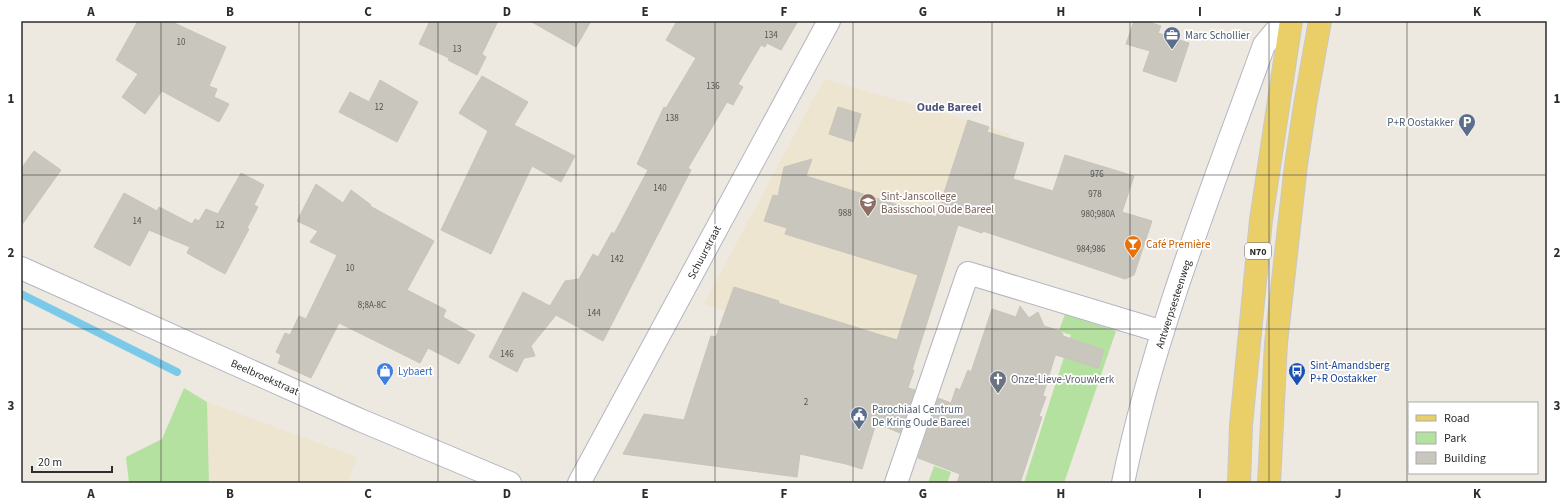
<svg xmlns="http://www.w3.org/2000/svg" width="1568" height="504" viewBox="0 0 1568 504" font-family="'Source Sans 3',sans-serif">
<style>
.education{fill:#eee5d1}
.green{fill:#b5e1a0}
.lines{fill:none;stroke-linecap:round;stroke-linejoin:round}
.stream{stroke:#7ac9e9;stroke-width:8}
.building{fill:#c9c6be;stroke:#c9c4ba}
.minor-casing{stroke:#b3b6bf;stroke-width:24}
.major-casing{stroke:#c8c8c8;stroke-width:24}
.minor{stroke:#fff;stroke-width:22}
.major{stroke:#eacf69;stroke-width:22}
.grid{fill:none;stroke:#2d2d2d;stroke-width:1;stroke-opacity:0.55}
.labels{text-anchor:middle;stroke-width:3.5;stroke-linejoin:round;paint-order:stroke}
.number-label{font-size:9px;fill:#545351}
.shield{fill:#fff;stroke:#6c6c6c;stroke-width:1}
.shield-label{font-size:10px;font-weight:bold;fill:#2d2d2d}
.service-label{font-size:11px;fill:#4e5e75;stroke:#fff;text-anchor:start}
.education-label{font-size:11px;fill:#785e54;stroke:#fff;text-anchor:start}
.food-label{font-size:11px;fill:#c56008;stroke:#fff;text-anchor:start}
.street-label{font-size:11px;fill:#2d2d2d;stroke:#fff}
.transit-label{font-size:11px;fill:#164399;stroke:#fff;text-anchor:start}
.shop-label{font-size:11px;fill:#366cbe;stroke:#fff;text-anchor:start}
.worship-label{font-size:11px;fill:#5b616d;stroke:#fff;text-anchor:start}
.neighbourhood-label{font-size:12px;font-weight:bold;fill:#4f567c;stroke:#fff}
.neatline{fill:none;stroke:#2d2d2d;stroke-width:1.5}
.grid-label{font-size:13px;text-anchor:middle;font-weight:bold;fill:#2d2d2d}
</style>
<rect width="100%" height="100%" fill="#ede8e0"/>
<!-- education -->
<path class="education" d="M824 79 967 120 1010 134 992 191 982 233 958 225 912 370 803 337 704 304Z
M207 402 357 457 348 483H209Z"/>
<!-- green -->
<path class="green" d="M1065 314 1116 331 1064 483H1024L1071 335 1059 331Z
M184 388 207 402 209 483H129L126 457 162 439Z
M934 466 951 472 947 483H928Z"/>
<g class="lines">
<!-- stream -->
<path class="stream" d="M21 294 177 372"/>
</g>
<!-- building -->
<path class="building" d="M138 21H170L226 47 209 86 217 89 214 97 229 104 219 122 162 91 145 114 122 97 138 74 116 60Z
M430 21H498L482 54 486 57 477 75 448 60 449 58 419 44Z
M530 21H591L576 47Z
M677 21H798L781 50 767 43 765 47 761 45 738 84 743 87 733 105 727 102 688 168 691 170 603 341 556 315 531 346 535 356 524 358 517 372 489 357 523 292 550 306 565 281 579 279 593 254 598 257 612 232 614 234 648 170 637 164 664 107 666 108 696 58 666 40Z
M1134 21H1146L1161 26 1158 33 1189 43 1176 82 1143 71 1150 51 1126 44Z
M482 76 528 102 514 125 575 156 561 182 532 166 491 254 441 230 488 131 459 113Z
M380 80 418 102 397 142 339 112 350 92 369 102Z
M838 107 861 114 853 142 829 134Z
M968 120 989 127 987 132 1024 143 1013 179 1053 191 1065 155 1134 176 1122 212 1152 221 1134 275 1125 279 983 231 982 233 958 225 912 370H914L908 388 915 390 900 433 876 423 862 469 846 464 800 454 797 477 623 454 644 414 684 420 711 336 716 337 734 287 779 301 778 303 897 340 918 275 785 234 787 228 764 221 773 195 778 196 784 167 812 159 806 176 936 217Z
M34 151 61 170 21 226V169Z
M241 173 264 185 254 205 258 207 247 228 249 229 225 274 187 253 190 247 149 230 130 266 94 247 124 193 157 211 159 207 192 224 195 219 199 221 206 209 218 214Z
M316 184 343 203 351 190 371 205 370 206 434 241 407 290 446 310 443 317 475 335 459 364 428 348 420 363 339 323 311 378 278 363 281 355 276 352 285 333 290 335 299 316 306 319 337 255 310 242 318 231 297 221Z
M1020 306 1029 318 1038 312 1044 326 1060 331 1063 334V336L1104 350 1098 368 1056 355 1055 356 1043 395V396L1046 397 1039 416 1042 417 1020 483H957L960 474 918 458 938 398 951 403 956 388 960 390 968 370 971 372 992 309 1016 317Z"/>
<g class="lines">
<!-- minor casing -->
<g class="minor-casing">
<path id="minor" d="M21 268 360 420 510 483
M579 483 829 21
M896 483 968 273 1163 332
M1123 483C1154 333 1212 189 1264 45L1284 21"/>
</g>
<!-- major casing -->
<g class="major-casing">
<path id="major" d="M1239 483 1241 425 1261 220 1291 21
M1269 483 1276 343 1296 165 1305 105 1320 21"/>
</g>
<!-- minor -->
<use href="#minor" class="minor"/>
<!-- major -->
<use href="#major" class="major"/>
</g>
<!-- grid -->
<path class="grid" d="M161 21V483M299 21V483M438 21V483M576 21V483M715 21V483M853 21V483M992 21V483M1130 21V483M1269 21V483M1407 21V483M21 175H1547M21 329H1547"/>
<!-- icons -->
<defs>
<g id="office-pin" transform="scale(0.9)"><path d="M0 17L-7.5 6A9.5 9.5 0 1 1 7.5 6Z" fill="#5c6f8a" stroke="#fff"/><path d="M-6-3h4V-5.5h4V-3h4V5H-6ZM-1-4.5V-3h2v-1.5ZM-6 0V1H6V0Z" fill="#fff"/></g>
<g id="parking-pin" transform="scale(0.9)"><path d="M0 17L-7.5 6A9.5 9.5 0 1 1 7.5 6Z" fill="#5c6f8a" stroke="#fff"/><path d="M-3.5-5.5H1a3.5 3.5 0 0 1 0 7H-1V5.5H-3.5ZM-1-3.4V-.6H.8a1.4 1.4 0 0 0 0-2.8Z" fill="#fff"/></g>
<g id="school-pin" transform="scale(0.9)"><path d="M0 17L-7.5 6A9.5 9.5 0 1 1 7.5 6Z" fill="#8d6e63" stroke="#fff"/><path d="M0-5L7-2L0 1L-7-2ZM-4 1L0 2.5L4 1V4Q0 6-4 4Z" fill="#fff"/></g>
<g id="bar-pin" transform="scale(0.9)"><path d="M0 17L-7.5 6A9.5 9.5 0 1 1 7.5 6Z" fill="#e8710a" stroke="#fff"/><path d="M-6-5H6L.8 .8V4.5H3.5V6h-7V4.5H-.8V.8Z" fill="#fff"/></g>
<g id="shop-pin" transform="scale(0.9)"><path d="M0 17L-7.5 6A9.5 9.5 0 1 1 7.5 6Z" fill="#3f7fe0" stroke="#fff"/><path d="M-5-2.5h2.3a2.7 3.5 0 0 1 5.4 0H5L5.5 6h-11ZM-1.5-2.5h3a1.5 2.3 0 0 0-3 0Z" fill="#fff"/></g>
<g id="bus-pin" transform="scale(0.9)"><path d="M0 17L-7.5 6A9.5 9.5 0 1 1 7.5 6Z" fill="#1a4fb4" stroke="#fff"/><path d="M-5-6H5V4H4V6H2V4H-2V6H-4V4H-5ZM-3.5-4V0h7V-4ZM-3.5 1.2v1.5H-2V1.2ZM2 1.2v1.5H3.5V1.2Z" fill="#fff"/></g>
<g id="church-pin" transform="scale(0.9)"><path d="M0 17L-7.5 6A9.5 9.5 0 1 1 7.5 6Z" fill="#6b7280" stroke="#fff"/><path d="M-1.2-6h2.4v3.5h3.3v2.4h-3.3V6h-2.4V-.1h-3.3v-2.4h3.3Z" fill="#fff"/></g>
<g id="civic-pin" transform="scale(0.9)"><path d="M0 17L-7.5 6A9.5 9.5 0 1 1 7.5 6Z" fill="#5c6f8a" stroke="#fff"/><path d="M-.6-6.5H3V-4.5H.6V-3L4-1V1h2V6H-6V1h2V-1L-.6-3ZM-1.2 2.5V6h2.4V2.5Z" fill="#fff"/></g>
</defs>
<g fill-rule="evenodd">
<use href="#office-pin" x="1172" y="35"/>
<use href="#parking-pin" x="1467" y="122"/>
<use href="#school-pin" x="868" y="202"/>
<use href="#bar-pin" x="1133" y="244"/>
<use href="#shop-pin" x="385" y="371"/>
<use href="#bus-pin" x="1297" y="371"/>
<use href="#church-pin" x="998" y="379"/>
<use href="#civic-pin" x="859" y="415"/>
</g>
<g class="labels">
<!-- number labels -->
<g class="number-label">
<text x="771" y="38">134</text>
<text x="181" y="45">10</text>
<text x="457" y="52">13</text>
<text x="713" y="89">136</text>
<text x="379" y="110">12</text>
<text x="672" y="121">138</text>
<text x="1097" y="177">976</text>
<text x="660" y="191">140</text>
<text x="1095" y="197">978</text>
<text x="845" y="216">988</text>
<text x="1098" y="217">980;980A</text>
<text x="137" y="224">14</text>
<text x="220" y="228">12</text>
<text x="1091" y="252">984;986</text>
<text x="617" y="262">142</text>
<text x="350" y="271">10</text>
<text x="372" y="308">8;8A-8C</text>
<text x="594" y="316">144</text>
<text x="507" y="357">146</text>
<text x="806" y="405">2</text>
</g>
<!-- shield labels -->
<rect class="shield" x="1245" y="243" width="26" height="16" rx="3"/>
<g class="shield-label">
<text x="1258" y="255">N70</text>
</g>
<!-- service labels -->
<g class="service-label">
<text x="1185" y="39">Marc Schollier</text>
<text x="1454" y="126" text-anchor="end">P+R Oostakker</text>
<text x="872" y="413">Parochiaal Centrum<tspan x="872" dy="13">De Kring Oude Bareel</tspan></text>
</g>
<!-- education labels -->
<g class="education-label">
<text x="881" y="200">Sint-Janscollege<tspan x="881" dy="13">Basisschool Oude Bareel</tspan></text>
</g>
<!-- food labels -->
<g class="food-label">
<text x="1146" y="248">Café Première</text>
</g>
<!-- street labels -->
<g class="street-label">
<text transform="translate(704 252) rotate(-62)" y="4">Schuurstraat</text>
<text transform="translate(1173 304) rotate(-72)" y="4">Antwerpsesteenweg</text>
<text transform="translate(265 377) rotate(24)" y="4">Beelbroekstraat</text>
</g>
<!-- transit labels -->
<g class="transit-label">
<text x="1310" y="369">Sint-Amandsberg<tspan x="1310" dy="13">P+R Oostakker</tspan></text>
</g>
<!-- shop labels -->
<g class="shop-label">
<text x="398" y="375">Lybaert</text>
</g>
<!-- worship labels -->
<g class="worship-label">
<text x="1011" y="383">Onze-Lieve-Vrouwkerk</text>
</g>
<!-- neighbourhood labels -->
<g class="neighbourhood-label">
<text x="949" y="111">Oude Bareel</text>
</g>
</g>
<!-- border -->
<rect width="1568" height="504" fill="none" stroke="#ffffff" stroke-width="44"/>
<!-- legend -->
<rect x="1408" y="402" width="130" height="72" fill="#ffffff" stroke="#ababab"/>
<rect x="1416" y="415" width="20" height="6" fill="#eacf69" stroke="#ababab"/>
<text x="1444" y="422" font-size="12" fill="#2d2d2d">Road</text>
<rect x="1416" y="432" width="20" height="12" fill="#b5e1a0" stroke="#ababab"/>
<text x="1444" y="442" font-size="12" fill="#2d2d2d">Park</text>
<rect x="1416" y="452" width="20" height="12" fill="#c9c6be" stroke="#ababab"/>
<text x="1444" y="462" font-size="12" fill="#2d2d2d">Building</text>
<!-- scale -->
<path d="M32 466v6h80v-6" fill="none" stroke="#2d2d2d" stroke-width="2"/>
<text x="38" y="466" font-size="12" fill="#2d2d2d" stroke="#ffffff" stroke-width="3" paint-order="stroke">20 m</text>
<rect x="22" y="22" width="1524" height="460" class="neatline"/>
<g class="grid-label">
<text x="91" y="16">A</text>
<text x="230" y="16">B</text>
<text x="368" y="16">C</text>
<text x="507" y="16">D</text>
<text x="645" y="16">E</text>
<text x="784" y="16">F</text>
<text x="923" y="16">G</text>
<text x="1061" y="16">H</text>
<text x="1200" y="16">I</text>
<text x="1338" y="16">J</text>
<text x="1477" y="16">K</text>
<text x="11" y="103">1</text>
<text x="1557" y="103">1</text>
<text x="11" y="257">2</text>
<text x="1557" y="257">2</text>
<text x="11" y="410">3</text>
<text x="1557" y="410">3</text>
<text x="91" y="498">A</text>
<text x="230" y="498">B</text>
<text x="368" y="498">C</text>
<text x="507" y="498">D</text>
<text x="645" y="498">E</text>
<text x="784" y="498">F</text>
<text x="923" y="498">G</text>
<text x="1061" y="498">H</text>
<text x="1200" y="498">I</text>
<text x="1338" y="498">J</text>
<text x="1477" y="498">K</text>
</g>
</svg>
